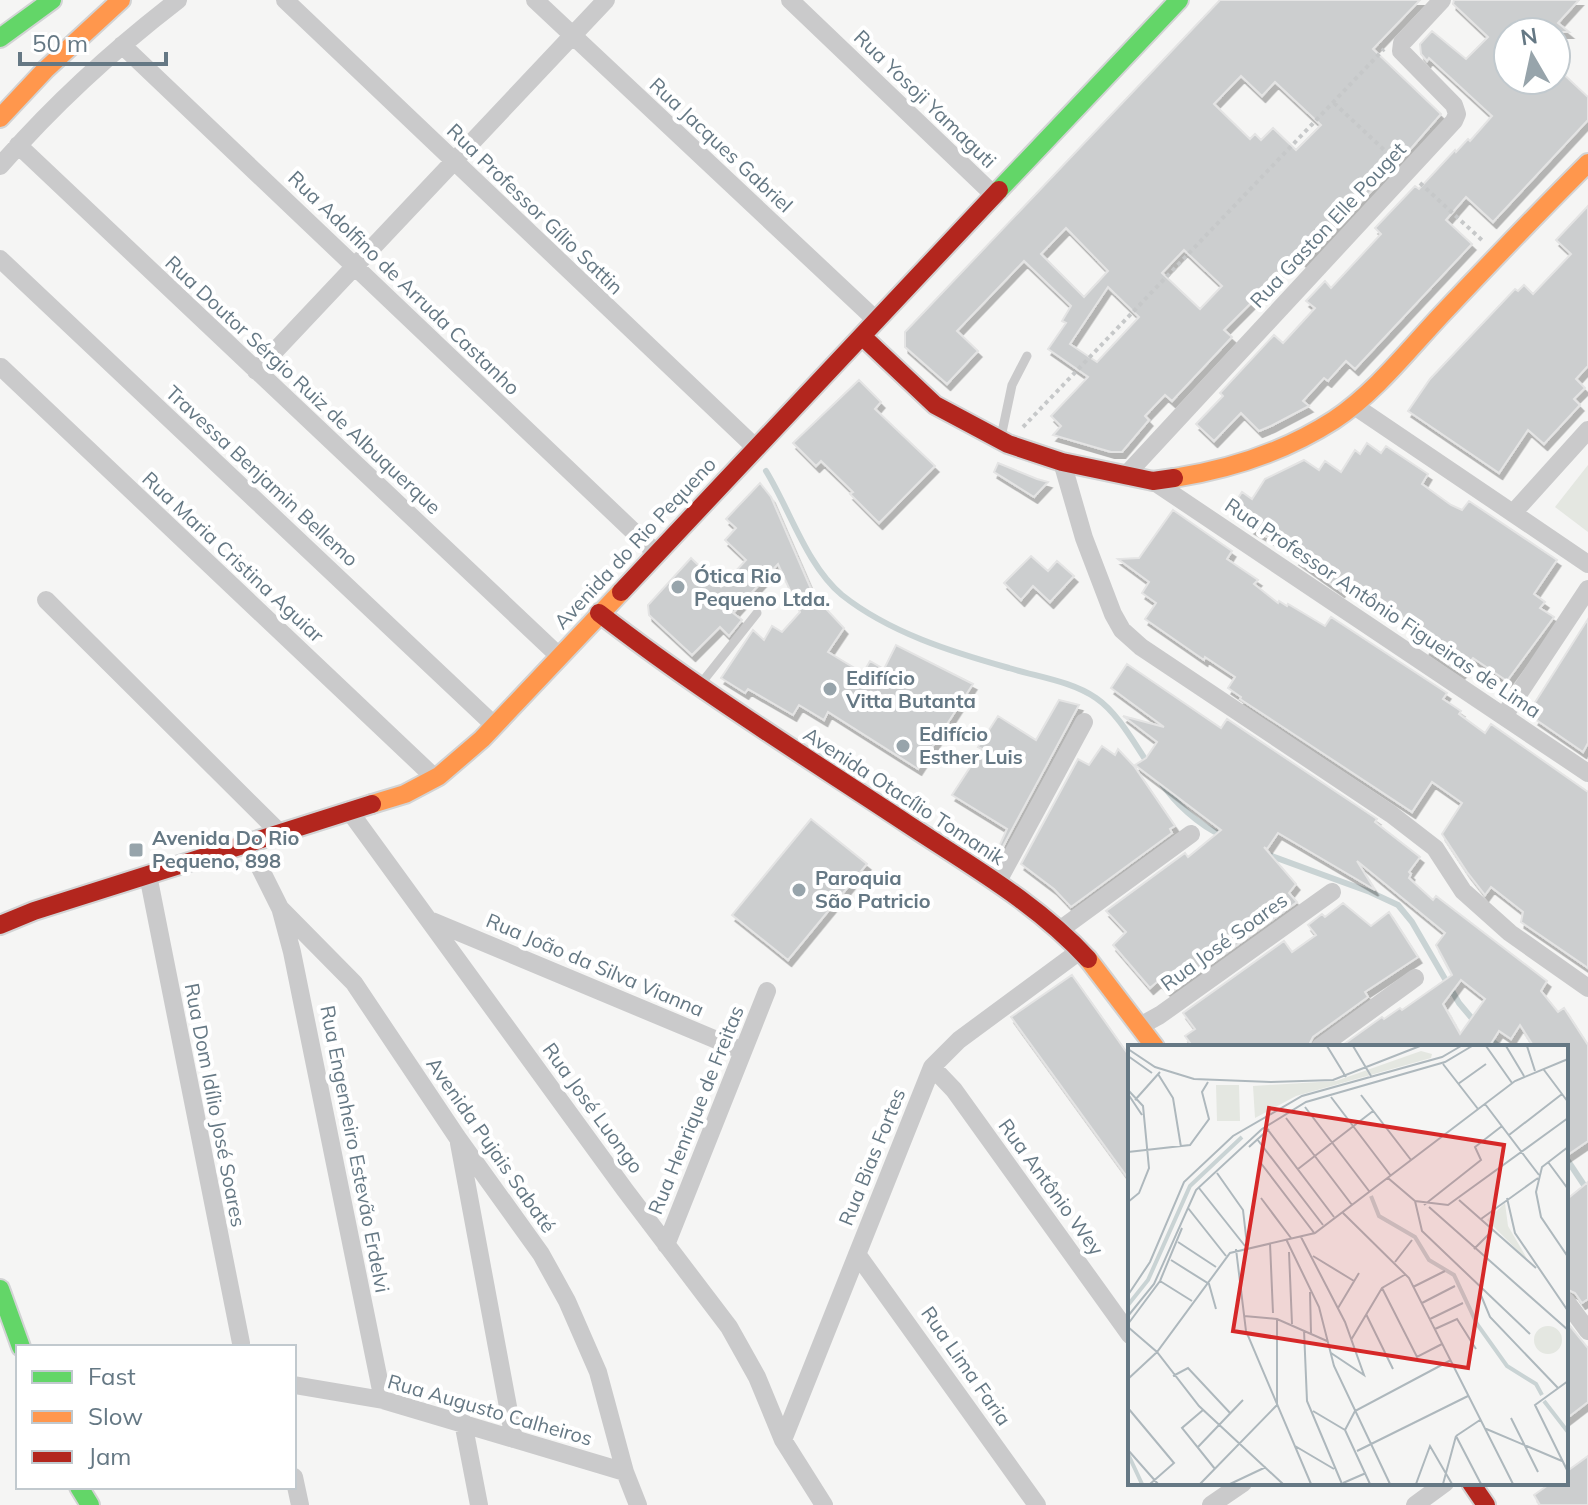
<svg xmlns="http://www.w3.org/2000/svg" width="1588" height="1505" viewBox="0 0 1588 1505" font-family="Mulish,sans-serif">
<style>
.green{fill:#e4e7e1}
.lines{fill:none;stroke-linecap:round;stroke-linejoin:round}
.stream{stroke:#c9d3d4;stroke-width:6}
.building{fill:#cccecf;stroke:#e4e4e4;stroke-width:2;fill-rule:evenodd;filter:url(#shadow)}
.fast-casing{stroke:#d2d3d4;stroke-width:22}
.slow-casing{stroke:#d2d3d4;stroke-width:22}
.jam-casing{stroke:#d2d3d4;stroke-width:22}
.path{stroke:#c6c8c9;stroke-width:4;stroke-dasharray:4 4;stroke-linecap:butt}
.lane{stroke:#cacacb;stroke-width:9}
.street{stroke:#cacacb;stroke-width:18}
.fast{stroke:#63d668;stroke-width:18}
.slow{stroke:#ff974d;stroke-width:18}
.jam{stroke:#b3261e;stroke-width:18}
.poi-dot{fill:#97a4ab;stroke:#fff;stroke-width:3}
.labels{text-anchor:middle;stroke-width:8;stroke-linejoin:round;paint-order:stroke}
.street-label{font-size:20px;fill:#657884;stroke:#fff}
.poi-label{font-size:20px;font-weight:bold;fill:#657884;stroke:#fff;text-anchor:start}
.inset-river{fill:none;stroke:#c9d3d4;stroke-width:4}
.inset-road{fill:none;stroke:#aeb8bd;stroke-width:2}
.view{fill:#d62828;fill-opacity:0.15;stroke:#d62828;stroke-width:4}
.inset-edge{fill:none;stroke:#657884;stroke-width:4}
</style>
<defs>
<filter id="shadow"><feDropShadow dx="3.5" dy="6" stdDeviation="0" flood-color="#0004"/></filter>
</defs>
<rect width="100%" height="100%" fill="#f5f5f4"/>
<!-- green -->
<path class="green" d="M1588 465V532L1555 507Z"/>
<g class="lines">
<!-- stream -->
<path class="stream" d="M766 471C790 510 807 566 842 595 890 633 952 652 1009 668 1038 677 1071 681 1096 698 1118 713 1134 743 1149 765
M1160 781C1175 803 1198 825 1223 836
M1266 854 1370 892 1398 905 1412 922 1459 1003 1475 1022
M1487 1036 1499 1047
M1566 1158 1588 1191"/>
</g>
<!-- building -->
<path class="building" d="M1220 0H1420L1373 49 1441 114 1395 167 1303 261 1296 255 1285 265 1265 287 1266 288 1224 330 1232 337 1172 401 1165 395 1145 416 1149 420 1122 452H1111L1053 435 1061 426 1051 416 1088 377 1048 349 1066 323 1062 321 1071 306 1024 261 957 331 978 351 947 384 905 347V332ZM1241 76 1262 96 1275 82 1321 125 1296 150 1273 128 1261 140 1255 134 1250 139 1214 104ZM1066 228 1108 271 1084 297 1041 254ZM1184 250 1222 286 1200 309 1162 273ZM1108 287 1139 317 1097 362 1070 344Z
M1454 0H1579L1558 23 1569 32H1508V80H1556V67L1588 97V120L1493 222 1466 197 1446 220 1472 244 1355 369 1346 361 1328 381 1324 378 1303 401 1309 406 1271 426 1259 431 1241 413 1214 441 1196 424 1223 396 1220 393 1274 335 1283 343 1315 308 1306 301 1325 281 1331 288 1381 234 1375 228 1415 186 1419 189 1455 150 1456 152 1468 139 1470 141 1492 116 1429 58 1427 61 1421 54 1420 44 1432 31 1466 59 1488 37 1453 4Z
M1588 206V366L1576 379 1585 388 1574 399 1580 405 1544 444 1528 430 1499 473 1408 411 1430 379 1515 289 1518 291 1524 285 1533 294 1571 254 1556 240Z
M859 380 881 402 875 409 935 466 879 523 850 494 853 492 821 461 816 466 793 443Z
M1367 443 1381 453 1386 446 1428 474 1422 484 1451 505 1462 510 1469 501 1557 560 1534 594 1545 602 1540 608 1554 617 1507 681 1473 658 1461 673 1426 649 1432 639 1411 623 1348 581 1341 591 1296 559 1299 555 1251 528 1255 522 1233 506 1242 492 1252 499 1265 479 1304 460 1319 470 1325 461 1341 472 1355 450 1360 454Z
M998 463 1037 479 1048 482 1034 497 994 472Z
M760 483 771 497 814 596 844 628 828 652 863 673 870 661 884 669 896 645 973 684 918 769 828 712 824 720 799 705 793 715 748 689 745 693 721 678 753 630 764 640 772 626 782 632 800 612 778 564 733 613 742 620 729 636 720 627 692 655 649 615 648 605 691 558 721 587 746 560 725 540 736 528 726 519Z
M1173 510 1232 551 1227 559 1258 580 1254 584 1278 603 1279 601 1287 606 1288 604 1325 626 1331 617 1447 693 1443 699 1461 711 1459 714 1485 733 1491 724 1588 792V968L1521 922 1523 912 1491 887 1485 895 1467 872 1442 834 1462 803 1432 782 1412 812 1240 699 1241 697 1228 688 1235 677 1205 657 1204 660 1145 619 1156 603 1142 593 1149 582 1118 559 1139 558Z
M1031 556 1048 571 1057 561 1074 576 1050 602 1033 586 1021 600 1004 583Z
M1588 619V743L1583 752 1535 719 1542 709 1534 704Z
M1127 664 1221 728 1227 719 1377 819 1375 822 1420 857 1409 872 1411 874 1409 878 1433 900 1436 896 1547 981 1541 991 1558 1012 1564 1008 1588 1045V1141L1566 1156V1047H1534L1520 1025 1511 1039 1499 1031 1489 1047H1340L1382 1017 1384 1019 1400 1008 1402 1010 1452 975 1436 945 1445 933 1357 861 1375 890 1278 833 1267 849 1264 847 1296 884 1289 893 1297 902 1170 993 1158 981 1150 988 1113 945 1126 932 1106 911 1185 853 1188 857 1221 830 1135 765 1146 758 1157 742 1123 716 1164 727 1111 688ZM1461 980 1485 999 1460 1034 1443 1004Z
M1059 700 1079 705 1001 850 998 849 1007 829 952 795 982 749 978 747 998 716 1036 740Z
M1102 746 1115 755 1118 749 1134 766 1175 826 1170 829 1172 833 1071 907 1054 889 1021 864 1078 759 1089 765Z
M811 819 867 864 788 960 732 915Z
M1343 903 1371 926 1389 912 1418 957 1365 992 1368 997 1313 1037 1308 1047H1193L1185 1036 1195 1029 1183 1013 1284 941 1292 952 1316 935 1308 925 1322 914 1325 917Z
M1072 975 1130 1057V1181L1011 1017Z
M1588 1182V1299L1582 1303 1575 1293 1566 1289V1200Z
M1566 1321 1588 1348V1402L1566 1419Z
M1588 1456V1505H1540L1534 1495 1551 1483H1566V1472Z"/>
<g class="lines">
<!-- fast casing -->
<g class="fast-casing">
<path id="fast" d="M0 38 52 0
M999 190 1179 0
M0 1289 21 1347
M79 1487 90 1505"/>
</g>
<!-- slow casing -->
<g class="slow-casing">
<path id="slow" d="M0 118 45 70 121 0
M1174 478C1231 469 1286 451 1334 420 1376 392 1409 349 1443 313 1491 262 1539 212 1588 163
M372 804 405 794 439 776 482 739 621 592
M1088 959 1155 1047"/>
</g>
<!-- jam casing -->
<g class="jam-casing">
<path id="jam" d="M862 336 935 405 1008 444 1062 462 1153 481 1174 478
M621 592 999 190
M599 613C698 690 805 756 909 825 971 866 1038 904 1088 959
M0 925 34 911 372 804
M1471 1483 1486 1505"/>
</g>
<!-- path -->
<path class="path" d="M1334 103 1396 161
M1420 183 1484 242
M1023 427 1384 49"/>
<!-- lane -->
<path class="lane" d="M1001 437 1012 385 1027 356
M699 686 757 613"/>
<!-- street -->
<path class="street" d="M285 0 756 448
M535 0 877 321
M790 0 995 196
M122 45 656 553
M18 145 559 656
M0 166C54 104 113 50 178 0
M0 259 494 725
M1 367 435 778
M256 371 606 0
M1353 405 1588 564
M1062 462 1084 538 1113 614 1122 630 1141 647 1391 814 1435 848 1463 891 1510 933 1588 988
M1125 476 1454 121 1457 114 1454 105 1401 51 1402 43 1442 0
M1153 481 1588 773
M1514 512 1588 430
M46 600 281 834
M1504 716 1588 589
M350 812 625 1190 729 1327 757 1377 783 1440 824 1505
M248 844 280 908 354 983 457 1137 541 1254 567 1301 598 1372 625 1472 638 1505
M148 875 241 1343
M997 883 1084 722
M281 911 292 952 383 1400
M432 921 743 1051
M1061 929 1191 834
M1140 1026 1160 1015 1332 892
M1320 1047 1415 978
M932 1067 954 1090 1130 1335
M459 1143 514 1439
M666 1245 767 991
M857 1254 1037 1505
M1566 1301 1588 1331
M294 1385 383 1400 625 1472
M463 1422 479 1505
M783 1440 932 1067 959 1040 1081 950
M294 1477 300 1505
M1211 1505 1243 1483
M1415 1505 1445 1483"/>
<!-- fast -->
<use href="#fast" class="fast"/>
<!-- slow -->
<use href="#slow" class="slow"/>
<!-- jam -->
<use href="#jam" class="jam"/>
</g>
<!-- markers -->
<g class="poi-dot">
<circle cx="678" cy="587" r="8"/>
<circle cx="830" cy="689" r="8"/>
<circle cx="903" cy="746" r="8"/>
<rect x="128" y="842" width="16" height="16" rx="4"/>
<circle cx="799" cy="890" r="8"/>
</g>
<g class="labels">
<!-- street labels -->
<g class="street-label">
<text transform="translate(925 99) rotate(44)" y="7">Rua Yosoji Yamaguti</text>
<text transform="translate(721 145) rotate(43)" y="7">Rua Jacques Gabriel</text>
<text transform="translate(535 209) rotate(44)" y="7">Rua Professor Gílio Sattin</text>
<text transform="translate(1328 225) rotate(-47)" y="7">Rua Gaston Elle Pouget</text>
<text transform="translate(404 283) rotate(44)" y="7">Rua Adolfino de Arruda Castanho</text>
<text transform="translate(303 385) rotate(43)" y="7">Rua Doutor Sérgio Ruiz de Albuquerque</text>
<text transform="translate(262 476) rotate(43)" y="7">Travessa Benjamin Bellemo</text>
<text transform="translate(635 543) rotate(-47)" y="7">Avenida do Rio Pequeno</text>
<text transform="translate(233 557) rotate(43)" y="7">Rua Maria Cristina Aguiar</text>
<text transform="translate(1383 608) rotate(34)" y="7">Rua Professor Antônio Figueiras de Lima</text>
<text transform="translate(904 796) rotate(33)" y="7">Avenida Otacílio Tomanik</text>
<text transform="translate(1224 942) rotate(-36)" y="7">Rua José Soares</text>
<text transform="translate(595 965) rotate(23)" y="7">Rua João da Silva Vianna</text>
<text transform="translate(215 1105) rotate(79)" y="7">Rua Dom Idílio José Soares</text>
<text transform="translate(593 1108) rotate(54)" y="7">Rua José Luongo</text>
<text transform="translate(696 1110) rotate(-68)" y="7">Rua Henrique de Freitas</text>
<text transform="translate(491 1145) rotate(55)" y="7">Avenida Pujais Sabaté</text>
<text transform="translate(355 1149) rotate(79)" y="7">Rua Engenheiro Estevão Erdelvi</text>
<text transform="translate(872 1157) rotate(-68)" y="7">Rua Bias Fortes</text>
<text transform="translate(1051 1187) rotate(54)" y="7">Rua Antônio Wey</text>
<text transform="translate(966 1366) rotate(55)" y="7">Rua Lima Faria</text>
<text transform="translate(490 1410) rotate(16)" y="7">Rua Augusto Calheiros</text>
</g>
<!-- poi labels -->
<g class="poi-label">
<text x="694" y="583">Ótica Rio<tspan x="694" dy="23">Pequeno Ltda.</tspan></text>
<text x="846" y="685">Edifício<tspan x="846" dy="23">Vitta Butanta</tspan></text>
<text x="919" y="741">Edifício<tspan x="919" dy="23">Esther Luis</tspan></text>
<text x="152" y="845">Avenida Do Rio<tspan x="152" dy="23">Pequeno, 898</tspan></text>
<text x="815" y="885">Paroquia<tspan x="815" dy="23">São Patricio</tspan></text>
</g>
</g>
<!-- overview -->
<g transform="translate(1128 1045)">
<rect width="440" height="440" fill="#f5f5f4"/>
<path d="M293 6 304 9 303 13 168 51 127 73 125 41 208 36ZM88 40H111L112 76H89ZM377 158 380 181 401 217 359 175ZM406 295a14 14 0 1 1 28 0a14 14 0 1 1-28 0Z" fill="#e4e7e1"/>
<path class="inset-river" d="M243 151 251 171 287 192 301 215 326 230 349 279 379 321 408 339 414 350M0 260 20 235 62 141 114 92M416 356 440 387M0 409 14 439"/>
<path class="inset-road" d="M199 1 218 32M225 1 243 31M358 1 384 38M378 1 396 31M399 1 407 26M0 4 27 22 66 34 143 37 205 35 292 1M0 11 24 28M315 19 350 64M416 25 440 57M30 29 45 53 53 102M330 39 358 19M0 45 15 61 21 123 11 148 0 157M0 49 14 70M233 50 283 115M203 52 263 131M7 55 32 27M357 59 411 130M177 62 241 146M158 73 224 160M140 85 206 172M381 90 434 49M129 94 195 180M121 102 141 84M440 102 414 122 408 147 413 172 440 212M0 107 62 100 81 74 74 47 80 37M132 117 187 189M420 117 440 144M170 124 245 66M89 128 115 165 119 200M260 133 287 156 320 160 440 73M71 143 117 201M133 153 163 193M379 153 387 188 440 266M331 155 408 223M287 156 294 186 402 289M296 160 353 115 347 102 374 81M301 162 440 285M60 163 98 211M215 168 281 233 385 439M353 174 410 133M173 192 217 277 236 330 203 308M158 194 191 262 206 321 262 439M50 197 88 222M142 198 145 268M108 204 118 286 183 439M346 204 364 186M161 207 164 279M185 211 226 236M43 215 81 239 88 264M267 217 284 195M32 236 64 256M285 242 317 226M254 243 289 312 314 299M182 247 183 288M352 248 362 272 430 343M0 250 22 217 56 137 105 91 174 51 314 12 333 1M294 258 327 241M210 263 231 228M238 269 265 324M0 271 26 239 68 145 134 84 178 57 317 17 344 1M116 271 149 274 199 296M302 274 335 258M0 279 32 236 54 183M0 282 29 307 71 361 155 439M307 284 329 274 348 304M176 285 179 356 214 439M223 295 254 243 278 229M45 331 60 323 103 369M0 334 29 307 102 208 187 188 387 36 440 14M440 336 407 360 440 427M0 363 46 418 22 439M75 365 54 383 87 424M185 366 217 385M383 373 410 427M356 383 434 416M328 391 353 439M328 391 352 375M167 401 206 424M69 403 115 355M0 405 30 439M229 406 340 351M215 438 238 428M72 439 149 360V274M102 439 138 422M242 439 217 385 227 366 323 315M288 439 302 401 324 439M315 439 328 391"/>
<path class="view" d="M141 63 376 100 340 323 105 286Z"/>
<rect width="440" height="440" class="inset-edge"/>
</g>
<!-- legend -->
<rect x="16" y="1345" width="280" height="144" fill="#ffffff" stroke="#c1c9ce" stroke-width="2"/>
<rect x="32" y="1371" width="40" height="12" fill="#63d668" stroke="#c1c9ce" stroke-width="2"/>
<text x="88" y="1385" font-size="24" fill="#657884">Fast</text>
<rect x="32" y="1411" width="40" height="12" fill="#ff974d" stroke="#c1c9ce" stroke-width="2"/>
<text x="88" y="1425" font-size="24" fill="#657884">Slow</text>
<rect x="32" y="1451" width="40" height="12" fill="#b3261e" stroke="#c1c9ce" stroke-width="2"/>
<text x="88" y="1465" font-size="24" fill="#657884">Jam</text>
<!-- north arrow -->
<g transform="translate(1532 56) rotate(351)"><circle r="38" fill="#ffffff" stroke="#c1c9ce" stroke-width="2"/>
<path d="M0-6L14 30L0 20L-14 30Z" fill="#97a4ab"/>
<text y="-12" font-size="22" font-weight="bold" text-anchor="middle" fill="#657884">N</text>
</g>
<!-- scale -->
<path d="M20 52v12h146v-12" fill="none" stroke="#657884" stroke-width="4"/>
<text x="32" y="52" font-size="24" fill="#657884" stroke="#ffffff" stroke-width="6" paint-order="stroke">50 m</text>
</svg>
